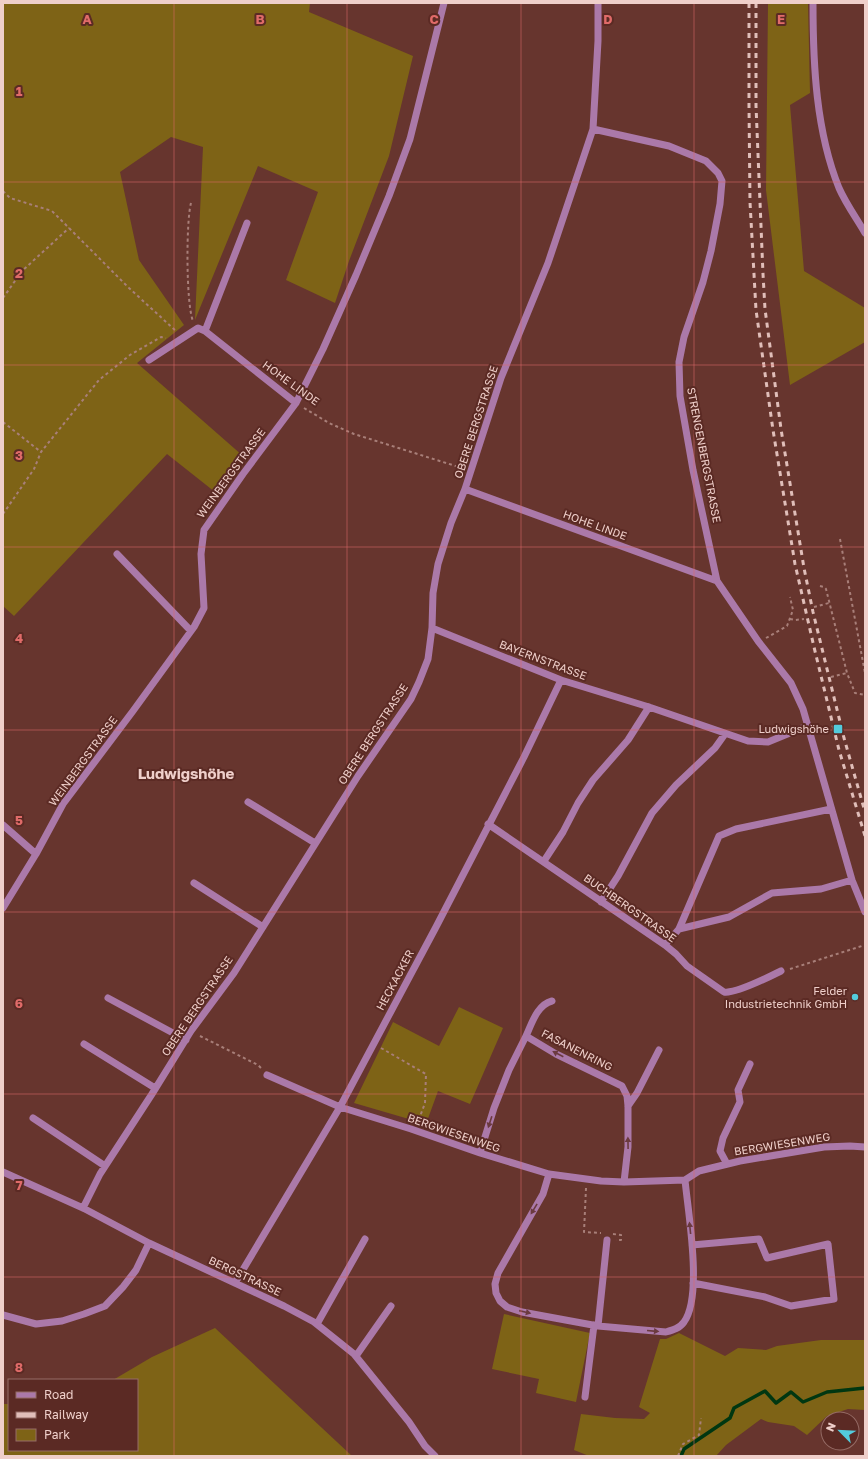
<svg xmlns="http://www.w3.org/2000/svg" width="868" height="1459" viewBox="0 0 868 1459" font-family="'Golos Text',sans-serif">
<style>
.green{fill:#7e6316}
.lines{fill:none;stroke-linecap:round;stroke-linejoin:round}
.stream{stroke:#003711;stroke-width:3.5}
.path{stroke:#a87f79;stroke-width:2;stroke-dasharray:3 3;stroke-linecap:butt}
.minor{stroke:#ab79a9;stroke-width:7}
.rail{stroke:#e0beb9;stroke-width:3;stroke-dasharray:5 5;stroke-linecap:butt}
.oneway{fill:#6b3a3f}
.grid{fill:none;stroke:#e06b69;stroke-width:1;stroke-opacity:0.55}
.poi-dot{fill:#53cbdc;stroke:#5b2a24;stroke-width:1.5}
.labels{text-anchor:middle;stroke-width:4;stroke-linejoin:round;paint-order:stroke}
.street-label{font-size:11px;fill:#efcfca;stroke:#5b2a24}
.poi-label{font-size:11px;fill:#efcfca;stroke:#5b2a24;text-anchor:end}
.district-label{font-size:15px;font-weight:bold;fill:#efcfca;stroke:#5b2a24}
.grid-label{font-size:13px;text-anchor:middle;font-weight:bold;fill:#e06b69;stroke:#5b2a24;stroke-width:4;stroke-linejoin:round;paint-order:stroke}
</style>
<rect width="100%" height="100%" fill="#67352e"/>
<!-- green -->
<path class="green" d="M3 3H310L309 12 413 56 389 156 349 261 335 303 286 280 318 192 258 166 195 320 203 147 171 137 120 172 139 260 184 325 137 363 243 456 215 492 167 454 14 616 3 606Z
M768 3H808L810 93 790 105 804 271 865 308V342L790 385 766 190Z
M459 1007 503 1028 470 1104 438 1091 426 1124 354 1103 393 1022 439 1046Z
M504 1314 590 1333 576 1402 536 1393 539 1379 492 1369Z
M215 1328 352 1456H3V1404H9V1450H137V1380H113L152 1357Z
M679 1333 725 1356 738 1348 766 1350 777 1346 821 1340H865V1410L848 1409 827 1416 807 1435 794 1426 768 1422 761 1419 726 1445 716 1456H589L574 1450 581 1414 615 1418 644 1419 650 1413 639 1407 660 1339H666Z"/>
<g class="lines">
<!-- stream -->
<path class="stream" d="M681 1456 684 1449 730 1418 734 1408 765 1391 776 1403 791 1392 803 1402 827 1392 865 1388"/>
<!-- path -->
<path class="path" d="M3 191 10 198 52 211 129 288 176 331
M191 203C186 221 186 304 193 321
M3 298 22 271 69 228
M304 408 329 423 354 434 462 468
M3 422 41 452
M3 514 34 469 41 452 99 380 130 355 161 337 166 338
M840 539 865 673
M820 586 824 587 826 589 847 673 855 693 865 695
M814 607 829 603
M790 619 795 620 804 619
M766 638 787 626 793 610 790 597
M831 677 847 673
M790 969 865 945
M200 1036 258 1065 261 1068
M381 1048 426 1074 425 1103 418 1122
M586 1188 584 1232 601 1233
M613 1234 621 1235V1240H616
M678 1456 683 1444 699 1435 701 1418"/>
<!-- minor -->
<path class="minor" d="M813 3C813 65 816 131 839 188 846 204 857 219 865 233
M593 129 669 146 706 161 718 173 722 181 720 204 711 251 703 282 684 337 679 362 680 396 693 470 717 581 758 641 791 683 803 709 852 880 865 912
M205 331 247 223
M149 360 198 328 205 331 296 403
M465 489 717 581
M117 554 191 631
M432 628 561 680 649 707 748 741 768 742 807 726
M248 802 315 843
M488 824 665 945 676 954 687 966 724 992C735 994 769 977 781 971
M3 825 36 854
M544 861 563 832 578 803 593 780 628 740 649 707
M194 883 263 927
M601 902 618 876 652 813 676 785 715 748 725 734
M3 908 36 854 63 804 133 711 194 627 204 608 201 554 204 530 243 474 296 403 323 349 356 275 389 196 410 139 444 3
M679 929 729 917 772 893 821 889 852 880
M665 945 679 929 719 836 736 829 831 809
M108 998 186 1040
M526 1036C532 1023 537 1005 552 1001
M84 1044 155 1088
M267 1075 340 1107 411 1129 480 1153 549 1174 601 1181 624 1182 685 1180 699 1171 740 1161 824 1147 850 1146 865 1147
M628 1106 637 1093 659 1050
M33 1118 105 1166
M480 1153 494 1108 509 1070 526 1036 556 1054 622 1086 627 1096 628 1106V1147L624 1182
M727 1164 720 1151 723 1138 740 1102 738 1090 750 1064
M3 1172 83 1208 149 1243 284 1306 314 1322 354 1354 409 1422 425 1446 435 1456
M549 1174 543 1194 498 1273 495 1284 496 1293 500 1301 507 1307 522 1312 598 1326 666 1332C673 1330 680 1328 684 1322 703 1296 688 1212 685 1180
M83 1208 100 1174 152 1094 191 1031 234 973 358 776 411 699 419 682 428 659 432 628 433 593 438 564 451 523 465 489 501 378 548 263 593 129 598 41V3
M692 1245 759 1239 767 1258 828 1244 834 1299 791 1306 765 1297 693 1283
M235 1283 340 1107 436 927 524 757 561 680
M3 1315 36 1324 62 1321 84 1314 105 1306 123 1287 136 1270 149 1243
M317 1324 365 1239
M598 1326 607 1240
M356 1356 391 1306
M585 1397 594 1325"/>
<!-- rail -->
<path class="rail" d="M749 3V105L750 202 756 310 773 430 795 564 814 647 839 750 865 836
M756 3V106L763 274 765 309 781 429 804 568 813 612 844 738 865 812"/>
</g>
<!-- one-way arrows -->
<defs><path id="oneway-solid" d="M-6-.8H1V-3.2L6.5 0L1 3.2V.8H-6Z"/></defs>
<g class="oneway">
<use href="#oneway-solid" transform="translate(558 1054) rotate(-153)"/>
<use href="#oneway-solid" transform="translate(490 1122) rotate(108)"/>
<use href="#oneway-solid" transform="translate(628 1143) rotate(-91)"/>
<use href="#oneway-solid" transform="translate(534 1209) rotate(121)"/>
<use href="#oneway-solid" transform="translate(690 1228) rotate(-96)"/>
<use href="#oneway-solid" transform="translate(525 1312) rotate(13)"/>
<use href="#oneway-solid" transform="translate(653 1331) rotate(5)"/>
</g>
<!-- grid -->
<path class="grid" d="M174 3V1456M347 3V1456M521 3V1456M694 3V1456M3 182H865M3 365H865M3 547H865M3 730H865M3 912H865M3 1094H865M3 1277H865"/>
<!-- markers -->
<g class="poi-dot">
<rect x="833" y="724" width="10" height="10" rx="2"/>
<circle cx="855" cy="997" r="4"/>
</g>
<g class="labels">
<!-- street labels -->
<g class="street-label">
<text transform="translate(291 383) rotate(36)" y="4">HOHE LINDE</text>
<text transform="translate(476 422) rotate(-72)" y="4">OBERE BERGSTRASSE</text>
<text transform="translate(704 455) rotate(79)" y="4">STRENGENBERGSTRASSE</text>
<text transform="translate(231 473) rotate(-54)" y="4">WEINBERGSTRASSE</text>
<text transform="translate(595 525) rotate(20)" y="4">HOHE LINDE</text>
<text transform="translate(543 660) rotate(21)" y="4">BAYERNSTRASSE</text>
<text transform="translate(373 734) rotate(-57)" y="4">OBERE BERGSTRASSE</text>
<text transform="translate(83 761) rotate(-54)" y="4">WEINBERGSTRASSE</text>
<text transform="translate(630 908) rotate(35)" y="4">BUCHBERGSTRASSE</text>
<text transform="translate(395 980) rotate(-62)" y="4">HECKACKER</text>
<text transform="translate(197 1006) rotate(-56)" y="4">OBERE BERGSTRASSE</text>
<text transform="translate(577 1050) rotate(27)" y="4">FASANENRING</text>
<text transform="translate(454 1133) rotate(19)" y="4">BERGWIESENWEG</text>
<text transform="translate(782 1144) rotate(-9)" y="4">BERGWIESENWEG</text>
<text transform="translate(245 1276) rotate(25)" y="4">BERGSTRASSE</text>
</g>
<!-- poi labels -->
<g class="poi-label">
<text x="829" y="733">Ludwigshöhe</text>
<text x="847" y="995">Felder<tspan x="847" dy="13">Industrietechnik GmbH</tspan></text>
</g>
<!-- district labels -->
<g class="district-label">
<text x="186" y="779">Ludwigshöhe</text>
</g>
</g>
<g class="grid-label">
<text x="87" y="24">A</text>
<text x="260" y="24">B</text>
<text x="434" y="24">C</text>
<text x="608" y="24">D</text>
<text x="781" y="24">E</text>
<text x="19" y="96">1</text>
<text x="19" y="278">2</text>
<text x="19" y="460">3</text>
<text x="19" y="643">4</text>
<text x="19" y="825">5</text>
<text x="19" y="1008">6</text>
<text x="19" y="1190">7</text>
<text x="19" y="1372">8</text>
</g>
<!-- border -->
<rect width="868" height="1459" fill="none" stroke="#efcfca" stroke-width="8"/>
<!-- legend -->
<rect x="8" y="1379" width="130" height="72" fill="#5b2a24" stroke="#966c66"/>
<rect x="16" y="1392" width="20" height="6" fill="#ab79a9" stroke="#966c66"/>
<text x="44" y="1399" font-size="12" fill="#efcfca">Road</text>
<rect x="16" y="1412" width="20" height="6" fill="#e0beb9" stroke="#966c66"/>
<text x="44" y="1419" font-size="12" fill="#efcfca">Railway</text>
<rect x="16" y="1429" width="20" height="12" fill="#7e6316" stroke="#966c66"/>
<text x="44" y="1439" font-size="12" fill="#efcfca">Park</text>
<!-- north arrow -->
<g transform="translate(840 1431) rotate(294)"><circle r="19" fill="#5b2a24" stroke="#966c66"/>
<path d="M0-3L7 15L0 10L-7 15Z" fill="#53cbdc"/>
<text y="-6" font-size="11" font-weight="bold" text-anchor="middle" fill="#efcfca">N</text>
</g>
</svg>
